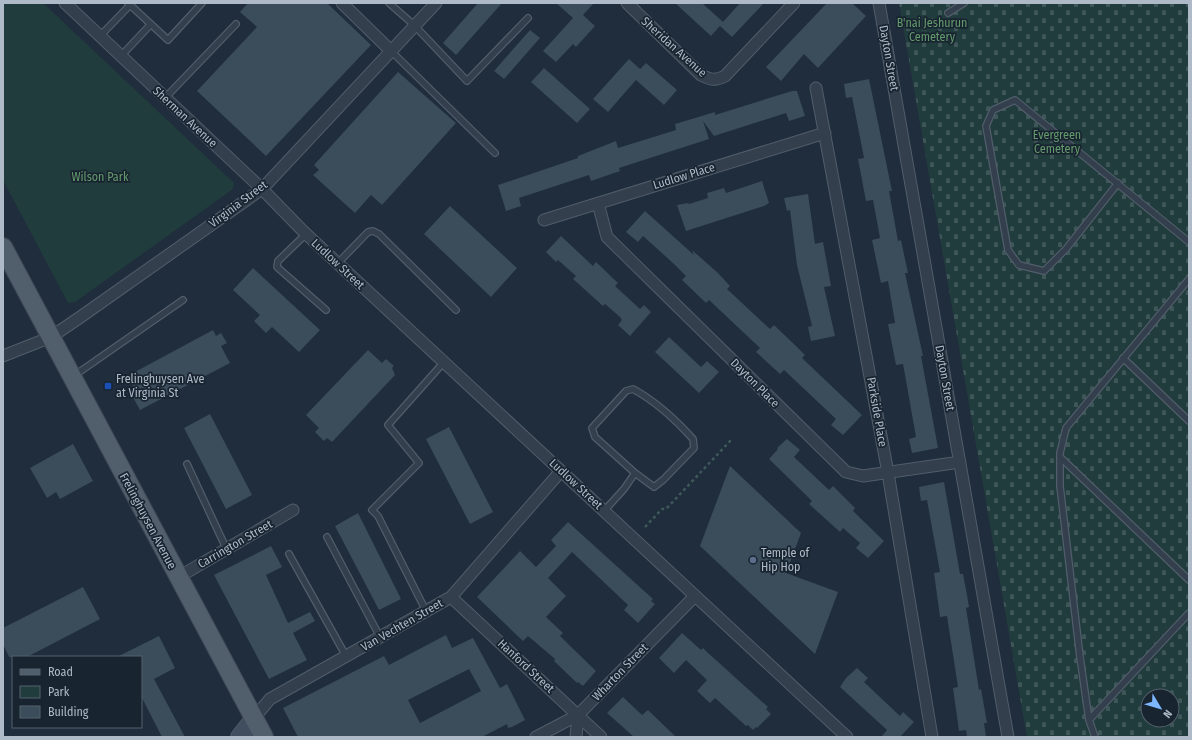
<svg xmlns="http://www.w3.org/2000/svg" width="1192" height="740" viewBox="0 0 1192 740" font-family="'Fira Sans Condensed',sans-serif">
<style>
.cemetery{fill:url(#cemetery-stones);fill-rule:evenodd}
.green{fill:#213c3d}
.building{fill:#3b4c5b;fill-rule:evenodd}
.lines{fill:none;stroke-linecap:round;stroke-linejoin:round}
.service-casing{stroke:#515d6a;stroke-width:8}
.minor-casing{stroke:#515d6a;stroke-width:13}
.secondary-casing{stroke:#515d6a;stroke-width:18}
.primary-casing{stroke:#3d4855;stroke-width:20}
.path{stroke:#3f595a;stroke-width:2.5;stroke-dasharray:3 3;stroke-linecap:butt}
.service{stroke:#333f4c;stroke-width:5.5}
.minor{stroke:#333f4c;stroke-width:11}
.secondary{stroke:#414e5f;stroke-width:16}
.primary{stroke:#515e6c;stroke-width:18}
.transit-dot{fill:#1a4fb4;stroke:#192431;stroke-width:1.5}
.service-dot{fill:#5c6f8a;stroke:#192431;stroke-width:1.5}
.labels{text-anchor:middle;stroke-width:3.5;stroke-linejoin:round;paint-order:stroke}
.park-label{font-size:12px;fill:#639b6c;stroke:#192431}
.street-label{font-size:12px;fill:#aebac8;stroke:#192431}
.poi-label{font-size:12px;fill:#aebac8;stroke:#192431;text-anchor:start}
</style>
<defs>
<pattern id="cemetery-stones" width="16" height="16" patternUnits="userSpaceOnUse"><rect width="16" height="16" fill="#213c3d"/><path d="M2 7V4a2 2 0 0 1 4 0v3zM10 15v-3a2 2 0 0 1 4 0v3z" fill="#3f5658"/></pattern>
</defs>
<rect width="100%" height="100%" fill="#1f2d3c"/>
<!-- cemetery -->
<path class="cemetery" d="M899 3H1189V737H1027ZM1148 696H1172V720H1148Z"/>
<!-- green -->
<path class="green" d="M3 3H43L234 183 233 189 75 302 68 303 3 180Z"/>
<!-- building -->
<path class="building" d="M248 3H327L371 45 266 156 197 91 257 27 240 12Z
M478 3H502L456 55 443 43Z
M556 3H594L583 15 595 26 576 47 573 44 556 62 543 51 573 18Z
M675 3H702L723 22 740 3H764L732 37 720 26 711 36Z
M827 3H852L866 16 818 68 804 54 781 81 766 67Z
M530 30 540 38 504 79 494 71Z
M629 59 640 69 646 63 677 90 664 105 636 80 608 112 593 99Z
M544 68 590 109 577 123 531 82Z
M398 72 456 123 382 205 371 195 355 213 313 175 319 170 314 165Z
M869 79 892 191H889L898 241 901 240 905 259 908 273H905L923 356H921L938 448 912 453 909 439 916 437 903 364 896 365 888 324 895 323 888 281 881 283 872 240 880 238 873 200 866 201 858 159 864 158 852 97 846 98 844 84Z
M792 91H797L805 116 789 121 786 113 714 136 703 121 709 139 619 168 620 171 591 181 589 175 519 198 521 206 506 211 498 185 578 158V156L616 141 618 148 676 130 675 124 715 112V115Z
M762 181 769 203 764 206 686 231 677 205 688 203 689 204 708 198 707 193 724 188 726 193Z
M808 194 815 244 823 242 831 286 824 287 835 336 811 341 808 327 812 326 797 265 790 210 787 211 784 198Z
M450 206 517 268 491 297 424 234Z
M645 211 694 255 692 250 718 273 730 286 727 289 770 329 774 325 797 347 805 355 802 358 862 415 843 435 831 425 836 419 784 370 780 374 756 352 760 348 709 300 706 303 682 280 686 276 674 264 643 236 638 242 626 232Z
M561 236 593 266 596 262 618 283 615 286 640 309 644 305 651 312 630 336 618 325 622 320 620 317 605 304 603 306 573 279 576 276 558 260 556 262 546 252Z
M253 268 320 330 299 352 272 327 266 333 254 321 260 315 233 290Z
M213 330 216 336 221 333 227 343 221 346 230 363 140 410 130 392 135 390 130 380 135 377 133 373Z
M669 337 701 367 707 361 719 372 699 393 655 352Z
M368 350 382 363 386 359 394 366 392 368 395 375 332 442 327 438 324 441 315 432 319 428 306 415Z
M210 414 252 495 226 509 184 428Z
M449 427 493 512 470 524 426 439Z
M787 439 800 450 794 457 829 490 833 486 855 508 853 511 884 541 868 558 856 548 860 543 843 528 840 532 820 514 809 504 812 501 769 459 778 449 777 448Z
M73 444 93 481 60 499 56 492 47 498 30 468Z
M730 466 801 533 786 573 838 592 815 654 700 546Z
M944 482 960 574H963L967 595 969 607 966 608 979 690 981 689 987 723H984L986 737H967L966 730 959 731 953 688 958 687 947 616 940 617 934 573 940 572 927 500 921 501 919 487Z
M358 513 401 599 379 610 335 526Z
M568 522 653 599 651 601 655 604 638 623 624 610 628 605 572 552 548 578 566 596 546 617 563 633 560 636 596 671 583 686 578 682 577 683 554 661 555 659 528 636 523 641 477 597 520 551 536 567 556 546 551 540Z
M271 546 282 567 266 575 288 623 310 612 315 621 293 633 307 660 269 679 214 575Z
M83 587 100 619 27 657H9L3 644V628Z
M682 633 701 650 703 648 707 652 768 707 766 709 771 714 757 728 756 727 753 730 748 725 746 726 715 698 710 703 697 691 707 680 686 660 674 673 659 658Z
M446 635 452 648 473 638 500 688 507 684 525 720 512 727 508 728 507 724 482 737H298L283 708 384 656 389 665ZM469 669 481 691 420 723 408 700Z
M159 636 175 668 154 679 185 737H162L141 696V657H117Z
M857 668 868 678 864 682 900 716 903 712 914 722 900 737H881L887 730 840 687 846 678Z
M623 697 642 715 648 710 676 737H634L607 713Z"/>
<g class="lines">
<!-- service casing -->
<g class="service-casing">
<path id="service" d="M128 3 168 40 202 3
M389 3 414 25 467 81 528 18
M948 13 964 3
M100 36 130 5
M390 50 495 153
M121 56 151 24
M165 98 236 24
M1118 183 1066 249 1044 271 1019 265 1008 250 986 126 993 110 1015 100C1073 147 1131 194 1189 242
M306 234 278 261 277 267 326 310
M338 263 368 232 373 231 379 234 456 310
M1123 358 1189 421
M75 375 183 300
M1060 457 1189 580
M187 464 226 548
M604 511 624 489 635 473 595 437 592 428 626 391 633 389C655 401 676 420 693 439L694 448 663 480 654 487 635 473
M327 537 380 637
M289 554 346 656
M426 611 378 516 372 510 419 463 388 425 444 362
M1089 720 1189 613
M1095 737 1089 720 1080 657 1060 486V453L1066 428 1189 279"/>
</g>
<!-- minor casing -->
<g class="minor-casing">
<path id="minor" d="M65 3 262 189 304 232 847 737
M342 3 390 50
M627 3 701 75C711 80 715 81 725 76L794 3
M879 3 1008 737
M816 88 888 473 932 737
M598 203 607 237 846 472 863 476 960 462
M544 220 825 133
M3 356 51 337 79 318 262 189 436 3
M177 578 293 510
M451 597 601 737
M254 718 270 699 451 597 561 471
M536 737 578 715 695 596
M576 737 578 715"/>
</g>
<!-- secondary casing -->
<g class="secondary-casing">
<path id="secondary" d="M239 737 254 718"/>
</g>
<!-- primary casing -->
<g class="primary-casing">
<path id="primary" d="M3 247 264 737"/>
</g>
<!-- path -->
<path class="path" d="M645 527 662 509H666L732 439"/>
<!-- service -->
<use href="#service" class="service"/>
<!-- minor -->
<use href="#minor" class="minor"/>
<!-- secondary -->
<use href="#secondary" class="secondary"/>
<!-- primary -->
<use href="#primary" class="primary"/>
</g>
<!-- markers -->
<rect class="transit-dot" x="104" y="382" width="8" height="8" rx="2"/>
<circle class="service-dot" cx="753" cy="560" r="4"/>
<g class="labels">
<!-- park labels -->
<g class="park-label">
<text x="932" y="27">B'nai Jeshurun<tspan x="932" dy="14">Cemetery</tspan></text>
<text x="1057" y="139">Evergreen<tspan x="1057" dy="14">Cemetery</tspan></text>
<text x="100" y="181">Wilson Park</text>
</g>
<!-- street labels -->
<g class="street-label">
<text transform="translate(674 47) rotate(42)" y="4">Sheridan Avenue</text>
<text transform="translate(889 58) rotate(80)" y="4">Dayton Street</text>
<text transform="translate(185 117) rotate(43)" y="4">Sherman Avenue</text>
<text transform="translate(684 176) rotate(-17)" y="4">Ludlow Place</text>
<text transform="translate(238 204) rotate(-37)" y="4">Virginia Street</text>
<text transform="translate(338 264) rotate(43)" y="4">Ludlow Street</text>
<text transform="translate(945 378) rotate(80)" y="4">Dayton Street</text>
<text transform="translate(755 383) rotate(45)" y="4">Dayton Place</text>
<text transform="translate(877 412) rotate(80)" y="4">Parkside Place</text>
<text transform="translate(576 484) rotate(43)" y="4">Ludlow Street</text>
<text transform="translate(148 521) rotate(62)" y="4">Frelinghuysen Avenue</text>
<text transform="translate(235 544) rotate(-30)" y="4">Carrington Street</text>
<text transform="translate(402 625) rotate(-30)" y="4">Van Vechten Street</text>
<text transform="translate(526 666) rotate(43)" y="4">Hanford Street</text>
<text transform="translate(620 672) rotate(-46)" y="4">Wharton Street</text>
</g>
<!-- poi labels -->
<g class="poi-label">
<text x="116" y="383">Frelinghuysen Ave<tspan x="116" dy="14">at Virginia St</tspan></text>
<text x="761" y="557">Temple of<tspan x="761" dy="14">Hip Hop</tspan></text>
</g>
</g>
<!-- border -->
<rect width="1192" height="740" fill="none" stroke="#aebac8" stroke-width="8"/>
<!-- legend -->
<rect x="12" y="656" width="130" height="72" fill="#192431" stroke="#55606d"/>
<rect x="20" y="669" width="20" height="6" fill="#515e6c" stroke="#55606d"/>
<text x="48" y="676" font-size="12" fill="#aebac8">Road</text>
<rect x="20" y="686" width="20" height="12" fill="#213c3d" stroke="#55606d"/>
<text x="48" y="696" font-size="12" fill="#aebac8">Park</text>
<rect x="20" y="706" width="20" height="12" fill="#3b4c5b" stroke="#55606d"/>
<text x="48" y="716" font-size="12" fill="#aebac8">Building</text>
<!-- north arrow -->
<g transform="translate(1160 708) rotate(128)"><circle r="19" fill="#192431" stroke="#55606d"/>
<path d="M0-3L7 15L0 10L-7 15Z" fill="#7cb7ff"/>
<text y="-6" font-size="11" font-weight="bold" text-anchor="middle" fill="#aebac8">N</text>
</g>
</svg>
